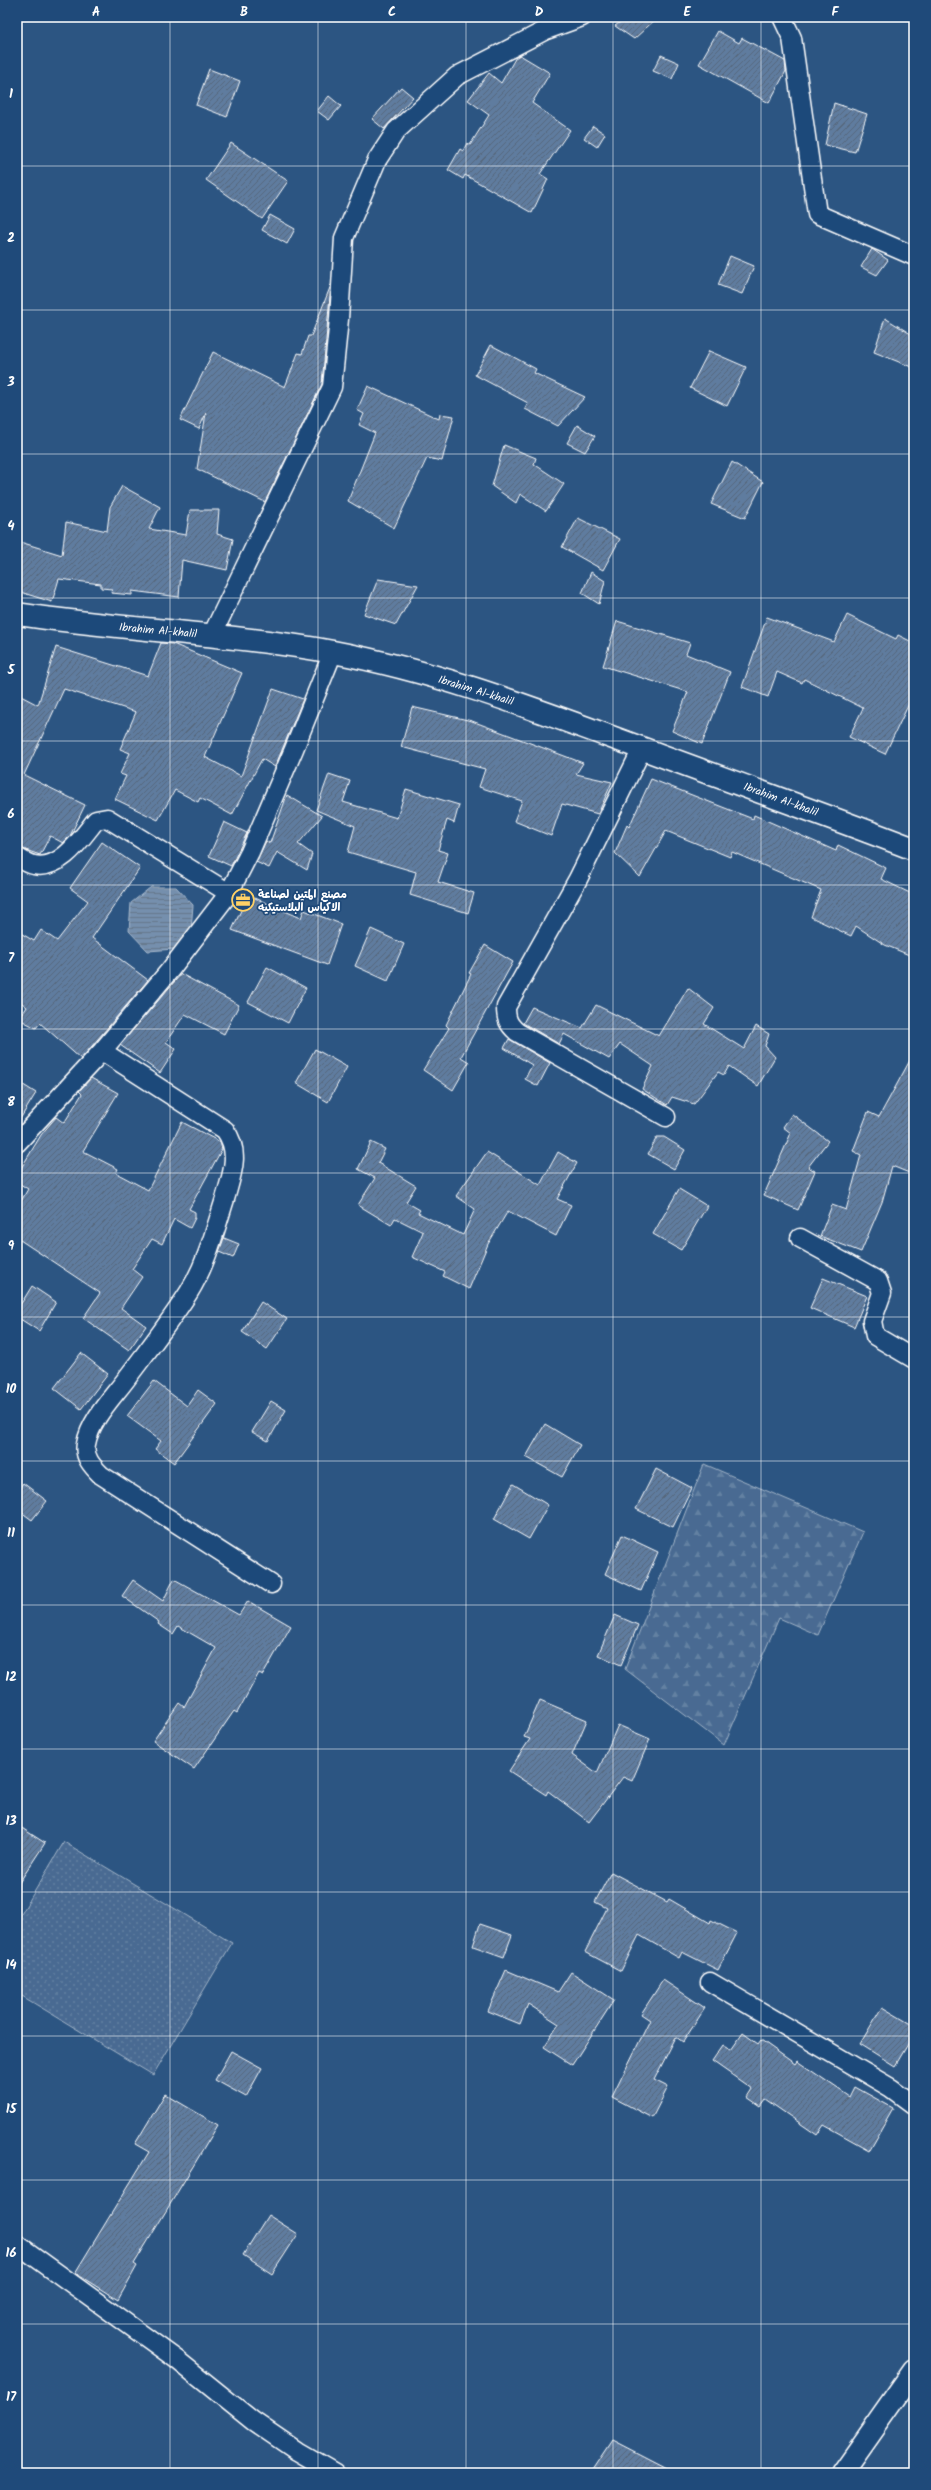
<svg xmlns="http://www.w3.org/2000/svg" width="931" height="2490" viewBox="0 0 931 2490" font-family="Kalam,'Playpen Sans Arabic',sans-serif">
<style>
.grass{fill:url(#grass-dots);stroke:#a4b5c8}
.forest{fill:url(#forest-firs);stroke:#a4b5c8}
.water{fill:url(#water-rules);stroke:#acbcce}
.building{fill:url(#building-hatch);stroke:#fff}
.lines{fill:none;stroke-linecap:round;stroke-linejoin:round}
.minor-casing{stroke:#fff;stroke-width:21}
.tertiary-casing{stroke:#fff;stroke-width:25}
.minor{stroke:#1f4a7a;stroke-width:18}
.tertiary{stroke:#1f4a7a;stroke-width:22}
.grid{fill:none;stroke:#fff;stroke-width:1;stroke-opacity:0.55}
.labels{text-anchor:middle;stroke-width:3.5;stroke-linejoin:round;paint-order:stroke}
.street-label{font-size:11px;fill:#fff;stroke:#1f4a7a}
.poi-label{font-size:11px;font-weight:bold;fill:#fff;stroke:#1f4a7a;text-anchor:start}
.neatline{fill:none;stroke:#fff;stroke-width:1.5}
.grid-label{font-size:13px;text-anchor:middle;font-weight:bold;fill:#fff}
</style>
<defs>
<pattern id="grass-dots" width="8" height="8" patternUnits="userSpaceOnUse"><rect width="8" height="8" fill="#486b92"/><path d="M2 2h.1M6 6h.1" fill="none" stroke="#6381a2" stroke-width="1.8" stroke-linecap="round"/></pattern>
<pattern id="forest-firs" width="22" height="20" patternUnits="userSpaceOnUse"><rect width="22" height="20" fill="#486b92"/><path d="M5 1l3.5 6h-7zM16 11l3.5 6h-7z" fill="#6381a2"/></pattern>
<pattern id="water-rules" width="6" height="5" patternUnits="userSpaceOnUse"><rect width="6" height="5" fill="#748fad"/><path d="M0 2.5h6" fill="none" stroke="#66788b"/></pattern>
<pattern id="building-hatch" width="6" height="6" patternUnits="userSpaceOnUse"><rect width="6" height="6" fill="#5e7c9f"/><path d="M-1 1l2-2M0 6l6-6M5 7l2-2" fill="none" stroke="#56667a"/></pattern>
</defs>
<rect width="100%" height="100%" fill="#2c5582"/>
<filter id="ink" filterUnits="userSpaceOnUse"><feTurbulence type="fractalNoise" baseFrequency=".025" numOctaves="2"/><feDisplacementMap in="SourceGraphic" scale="8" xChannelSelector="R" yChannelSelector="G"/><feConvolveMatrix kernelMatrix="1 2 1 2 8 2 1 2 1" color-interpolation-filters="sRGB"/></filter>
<g filter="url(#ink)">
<!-- grass -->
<path class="grass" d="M64 1842 232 1943 153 2075 17 1993V1921Z"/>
<!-- forest -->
<path class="forest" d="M704 1464 863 1532 818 1635 779 1618 724 1745 625 1669Z"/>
<!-- water -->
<path class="water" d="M151 887H176L193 905 191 930 174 949 148 951 129 931 131 903Z"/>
<!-- building -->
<path class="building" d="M627 17H658L634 39 615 26Z
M718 31 739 43 742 38 785 61 786 71 769 103 699 64Z
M520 55 550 73 532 103 570 130 540 174 548 179 532 213 465 175 463 179 448 170 460 149 463 151 467 143 470 145 489 115 468 100 489 73 501 83 516 57Z
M661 55 679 63 672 79 653 71Z
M209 69 240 81 227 117 196 105Z
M401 87 413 97 384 129 372 119Z
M329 96 341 106 329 120 317 111Z
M834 103 867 114 855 152 825 145Z
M593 126 605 134 597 147 584 138Z
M231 143 288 181 262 219 206 180Z
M270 215 295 229 287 244 262 230Z
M872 249 888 260 877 275 861 267Z
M730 256 754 266 742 294 718 285Z
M331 285 322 384 265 502 197 469 206 413 199 429 180 420 213 352 285 387 298 353 302 354 308 336H311Z
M885 318 914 336V368L874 352Z
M491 345 536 369 534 373 585 397 558 426 525 409 528 403 475 375Z
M709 351 746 367 727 406 690 388Z
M368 386 439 419 440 414 454 416 442 461 427 458 394 528 348 501 375 433 359 425 364 414 357 410Z
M577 425 595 436 585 452 567 443Z
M504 445 536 458 534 464 564 484 546 511 520 494 516 503 492 486Z
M732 462 763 482 745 518 711 504Z
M122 486 160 507 149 529 186 535 190 510H219L217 534 233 539 227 570 182 560 179 597 132 591V595L111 593 112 589 101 588V584L59 579 52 602 17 591V541L62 555 66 522 107 531 110 507Z
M578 518 620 539 603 570 562 547Z
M591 572 605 581 599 604 582 593Z
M378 579 418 585 396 625 364 614Z
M847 615 896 639 898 635 914 643V693L885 754 849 737 863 708 804 679 802 683 777 672 768 697 742 687 767 617 834 642Z
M617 621 690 643 686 654 730 672 702 744 672 731 688 692 603 666Z
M161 643 173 644 242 673 205 757 241 776 273 689 303 699 275 767 262 759 232 815 200 798 198 802 175 790 158 820 115 799 126 776 120 774 130 753 120 749 136 712 64 689 24 775 85 805 70 836 63 843 50 836 40 855 17 847V694L38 705 56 647 148 676Z
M412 707 472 721 583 763 576 774 612 782 598 814 562 804 551 836 514 821 522 801 479 787 485 769 401 747Z
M329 774 350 781 343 802 397 818 406 789 459 805 454 823 447 820 438 850 448 853 438 882 474 893 468 913 410 895 416 872 348 852 355 826 316 810Z
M651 779 753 819 754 815 836 851 838 845 886 868 881 879 914 895V957L885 945 856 926 851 936 811 917 821 890 732 852 730 857 666 831 640 877 615 853 627 825 629 827Z
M287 795 322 816 298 844 312 854 307 870 277 852 269 868 256 862 266 841 270 843Z
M224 822 247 833 231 866 209 856Z
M102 842 140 868 92 938 148 980 81 1059 40 1023 36 1028 19 1019 27 1007 17 999V931L34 941 41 930 57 941 88 901 70 888Z
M248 895 301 918 304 910 341 924 327 965 232 930Z
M371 929 404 944 388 981 355 966Z
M485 945 513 962 461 1057 469 1062 453 1090 423 1070 449 1028 446 1025 471 974 469 973Z
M267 967 306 988 288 1023 248 1002Z
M181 974 239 1005 224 1034 185 1014 166 1042 176 1049 160 1073 120 1045Z
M688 988 714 1008 704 1024 744 1049 756 1026 769 1034 765 1046 775 1057 758 1086 729 1066 724 1075 718 1072 694 1104 672 1097 667 1105 642 1089 653 1066 620 1044 609 1059 564 1034 559 1044 523 1023 532 1007 582 1028 596 1005 659 1036Z
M509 1039 550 1063 538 1086 525 1079 532 1065 504 1048Z
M315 1049 347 1067 328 1102 296 1083Z
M914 1053V1175L892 1166 882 1202 861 1252 820 1236 832 1205 846 1210 861 1155 853 1151 868 1112 879 1117Z
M91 1078 118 1093 83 1151 118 1169 116 1173 148 1190 182 1122 220 1142 222 1149 189 1209 195 1212V1218L190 1228 174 1219 162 1244 152 1239 132 1269 142 1277 121 1308 146 1326 129 1350 83 1318 100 1293 17 1238V1208L28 1189 17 1182V1175L41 1135 56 1117 64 1123 82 1094 79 1091Z
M17 1081 36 1093 17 1124Z
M792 1114 828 1141 808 1167 815 1171 798 1210 764 1195 791 1133 783 1127Z
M657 1137H664L685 1150 674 1169 648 1154Z
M371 1142 385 1149 378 1163 416 1186 406 1202 420 1210 418 1213 463 1235 475 1209 456 1196 487 1152 540 1185 558 1152 577 1163 557 1199 571 1205 556 1236 508 1211 488 1244 469 1289 443 1276 445 1272 412 1257 423 1232 395 1218 391 1225 358 1205 375 1178 358 1169Z
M679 1189 707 1206 681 1250 653 1234Z
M224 1238 239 1244 233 1258 219 1252Z
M823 1278 867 1296 854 1327 810 1308Z
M32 1286 56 1302 39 1331 17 1317V1310Z
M261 1302 287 1319 267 1349 242 1332Z
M81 1353 108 1374 81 1409 54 1388Z
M154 1381 187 1406 198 1390 217 1404 174 1463 155 1449 161 1441 127 1416Z
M271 1401 286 1410 268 1441 252 1432Z
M545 1424 580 1445 562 1477 526 1457Z
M656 1469 692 1488 673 1527 636 1509Z
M23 1483 47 1501 32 1520 17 1509V1491Z
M513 1484 548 1505 529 1539 494 1519Z
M622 1535 658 1552 641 1591 605 1574Z
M174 1579 239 1615 248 1601 291 1626 263 1675 259 1673 237 1713 234 1711 194 1769 153 1741 179 1703 184 1707 216 1648 178 1626 173 1634 158 1624 159 1622 122 1596 133 1580 163 1601Z
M615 1615 638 1625 621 1665 598 1655Z
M540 1700 587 1720 572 1755 597 1773 618 1725 650 1739 632 1781 623 1777 589 1822 548 1791 546 1795 509 1771 530 1739 524 1737Z
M17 1825 45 1843 17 1886Z
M611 1872 667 1902 669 1899 710 1923 711 1920 737 1933 718 1970 682 1952 679 1958 639 1935 621 1971 585 1952 607 1908 595 1902Z
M480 1924 512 1935 504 1957 473 1946Z
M506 1970 558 1992 571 1972 614 2000 572 2065 544 2047 559 2024 528 2004 520 2024 488 2011Z
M663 1980 705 2008 683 2042 676 2037 654 2080 668 2087 652 2118 612 2097 650 2020 641 2014Z
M882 2007 914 2026V2034L895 2066 860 2044Z
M743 2033 758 2044 761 2040 795 2064 797 2061 850 2097 855 2087 893 2108 869 2150 824 2125 817 2135 765 2099 760 2106 747 2097 752 2089 712 2061 723 2045 731 2050Z
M231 2051 262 2068 246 2097 215 2080Z
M165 2094 218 2125 134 2264 137 2266 118 2300 75 2273 149 2152 135 2144Z
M268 2215 298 2234 272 2274 243 2255Z
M613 2440 677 2473H591Z"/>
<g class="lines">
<!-- minor casing -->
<g class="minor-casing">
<path id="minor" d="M782 17 792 38 817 214 914 256
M212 635 332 387 339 319 344 238 377 160 396 131 457 76 546 30 582 17
M642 749 578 879 506 1007C506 1019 508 1024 517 1032L666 1117
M17 857C22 860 28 864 34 865 61 871 82 837 96 820L107 818 229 893
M102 1051 225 1130C241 1152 232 1174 225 1199 215 1230 207 1263 189 1292 170 1322 148 1350 127 1378 113 1397 90 1420 86 1444 83 1457 93 1467 101 1475L271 1584
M17 1143 102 1051 170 970 229 893 250 852 294 749 333 652
M800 1238 878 1281 882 1293 872 1321 875 1336 914 1359
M710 1982 891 2088 914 2105
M17 2244 176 2359 253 2421 297 2451 335 2473"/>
</g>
<!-- tertiary casing -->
<g class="tertiary-casing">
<path id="tertiary" d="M17 614C122 630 229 633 333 652 440 672 540 711 641 748 732 782 823 814 914 849
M842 2473 914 2371"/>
</g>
<!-- minor -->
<use href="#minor" class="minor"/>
<!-- tertiary -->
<use href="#tertiary" class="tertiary"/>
</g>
</g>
<!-- grid -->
<path class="grid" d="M170 17V2473M318 17V2473M466 17V2473M613 17V2473M761 17V2473M17 166H914M17 310H914M17 454H914M17 598H914M17 741H914M17 885H914M17 1029H914M17 1173H914M17 1317H914M17 1461H914M17 1605H914M17 1749H914M17 1892H914M17 2036H914M17 2180H914M17 2324H914"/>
<!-- icons -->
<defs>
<g id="office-ring" transform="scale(1.15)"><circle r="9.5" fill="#1f4a7a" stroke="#ffd166" stroke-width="1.5"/><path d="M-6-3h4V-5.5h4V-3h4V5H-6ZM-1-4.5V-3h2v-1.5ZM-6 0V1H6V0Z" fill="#ffd166"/></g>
</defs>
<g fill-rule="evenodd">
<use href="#office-ring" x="243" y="900"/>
</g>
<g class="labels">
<!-- street labels -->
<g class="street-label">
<text transform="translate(158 630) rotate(5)" y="4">Ibrahim Al-khalil</text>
<text transform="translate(476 690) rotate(17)" y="4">Ibrahim Al-khalil</text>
<text transform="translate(781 799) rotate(20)" y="4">Ibrahim Al-khalil</text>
</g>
<!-- poi labels -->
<g class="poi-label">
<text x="258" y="898">مصنع المتين لصناعة<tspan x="258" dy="13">الاكياس البلاستيكيه</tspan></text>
</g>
</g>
<!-- margin -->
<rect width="931" height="2490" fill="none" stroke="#1f4a7a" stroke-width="44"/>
<rect x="22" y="22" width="887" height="2446" class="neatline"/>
<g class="grid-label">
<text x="96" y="16">A</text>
<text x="244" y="16">B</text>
<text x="392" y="16">C</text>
<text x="539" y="16">D</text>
<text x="687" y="16">E</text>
<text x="835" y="16">F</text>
<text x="11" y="98">1</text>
<text x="11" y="242">2</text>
<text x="11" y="386">3</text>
<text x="11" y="530">4</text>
<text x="11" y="674">5</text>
<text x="11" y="818">6</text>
<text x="11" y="962">7</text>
<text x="11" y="1106">8</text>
<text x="11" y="1250">9</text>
<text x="11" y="1393">10</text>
<text x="11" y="1537">11</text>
<text x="11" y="1681">12</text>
<text x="11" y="1825">13</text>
<text x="11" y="1969">14</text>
<text x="11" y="2113">15</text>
<text x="11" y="2257">16</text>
<text x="11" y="2401">17</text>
</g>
</svg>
